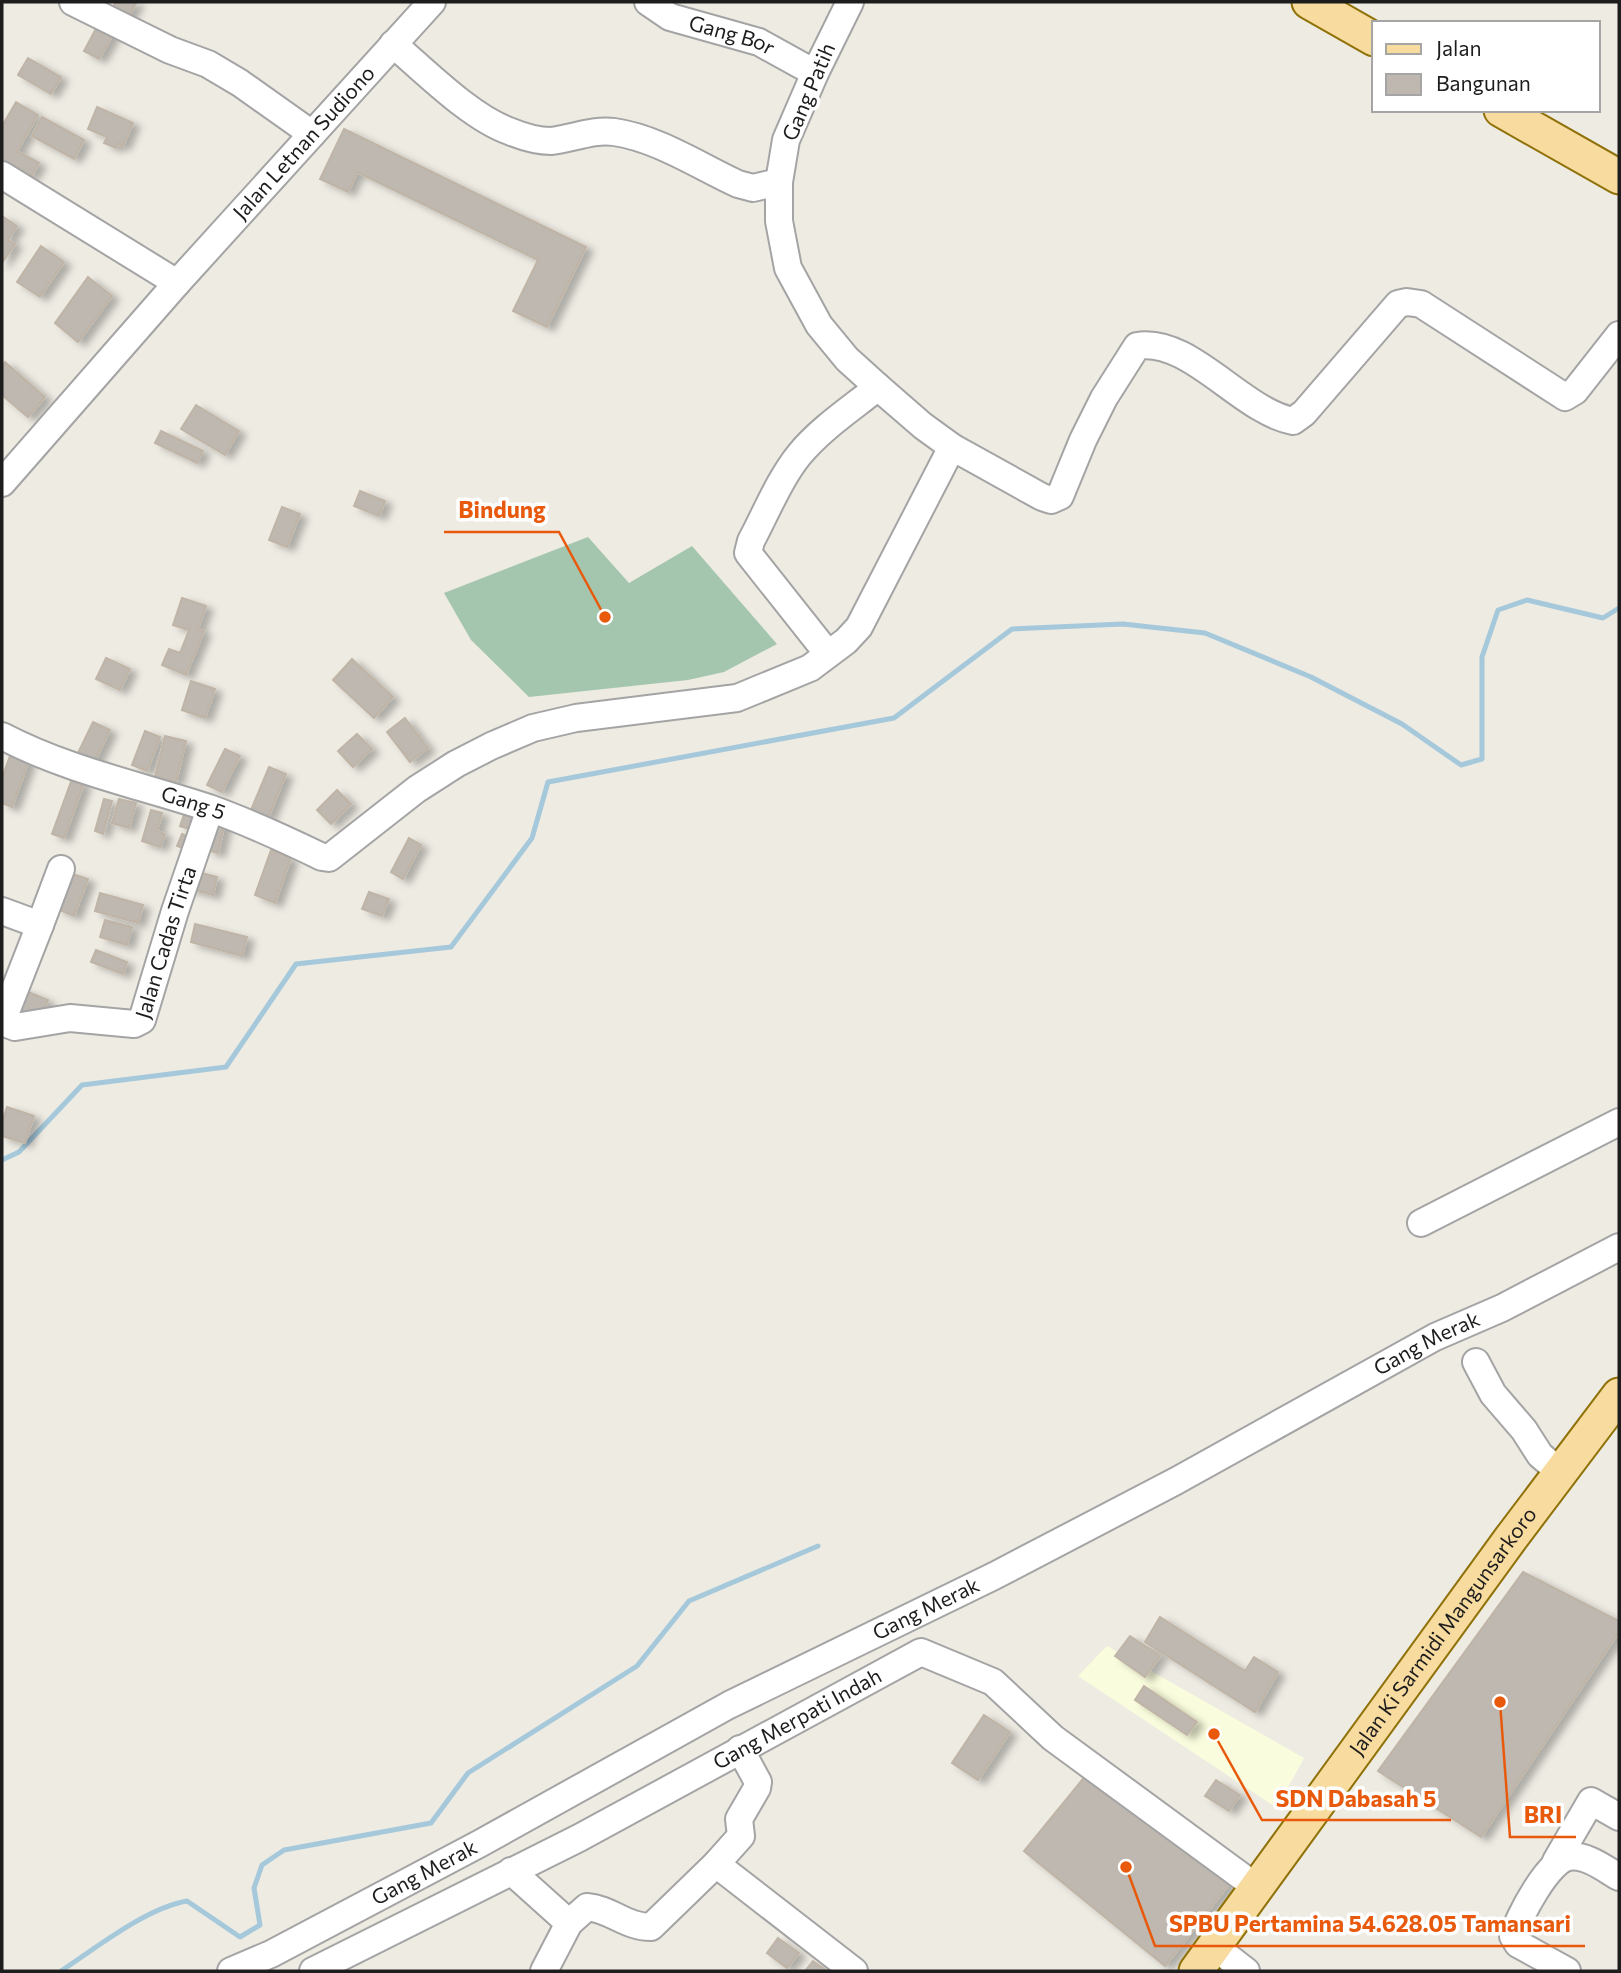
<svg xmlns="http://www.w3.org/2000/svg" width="1621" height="1973" viewBox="0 0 1621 1973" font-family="Commissioner,sans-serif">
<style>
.education{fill:#fafddd}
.cemetery{fill:#a5c6ae}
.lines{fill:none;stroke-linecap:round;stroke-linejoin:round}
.stream{stroke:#a5c8da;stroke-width:5}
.building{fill:#beb8b0;stroke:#bfb4a6;stroke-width:2;filter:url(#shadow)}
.minor-casing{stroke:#a4a4a4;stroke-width:30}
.major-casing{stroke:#8f7107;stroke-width:37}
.minor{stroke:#fff;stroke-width:26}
.major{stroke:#f7db9f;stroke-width:33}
.labels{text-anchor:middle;stroke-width:7;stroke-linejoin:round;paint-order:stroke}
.street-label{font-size:21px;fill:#1d1d1d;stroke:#fff}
.leader{fill:none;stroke:#e8590c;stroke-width:2.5}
.callout-dot{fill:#e8590c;stroke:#fff;stroke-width:2.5}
.callout-label{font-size:23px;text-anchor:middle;font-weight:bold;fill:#e8590c;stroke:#fff;stroke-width:7;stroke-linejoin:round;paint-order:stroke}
</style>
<defs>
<filter id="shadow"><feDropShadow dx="7" dy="4" stdDeviation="3.5" flood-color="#0004"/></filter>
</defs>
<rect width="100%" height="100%" fill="#eeebe3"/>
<!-- education -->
<path class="education" d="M1107 1646 1304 1758 1277 1808 1078 1676Z"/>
<!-- cemetery -->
<path class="cemetery" d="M588 537 629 583 692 546 777 644 724 672 688 680 529 697 471 640 444 593Z"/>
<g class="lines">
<!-- stream -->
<path class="stream" d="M2 1160 19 1152 82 1085 226 1067 296 964 451 947 532 838 548 782 894 718 1012 629 1123 624 1205 633 1311 677 1402 724 1461 765 1482 759V657L1498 610 1527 600 1603 618 1619 608
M61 1971C96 1948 146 1908 187 1901L240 1937 260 1925 254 1888 262 1865 284 1850 431 1823 468 1773 637 1666 689 1601 818 1546"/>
</g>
<!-- building -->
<path class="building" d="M116 2H137L125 22 109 13Z
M100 21 116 29 99 59 84 51Z
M28 58 61 77 51 94 18 75Z
M16 102 38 115 17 151 39 163 31 177 2 159V126Z
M97 107 133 123 123 146 118 143 116 148 104 143 107 137 88 129Z
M42 117 84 140 74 159 32 136Z
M344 129 586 247 547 327 513 311 538 260 357 172 348 192 320 179Z
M2 216 17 226 8 240 15 244 2 263Z
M41 246 64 262 40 297 17 282Z
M88 277 112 296 78 342 55 323Z
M5 362 45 397 28 417 2 395V366Z
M196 405 239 431 225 455 181 429Z
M161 431 203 451 197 463 155 443Z
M360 491 385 501 379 516 354 506Z
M282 507 300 514 287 547 269 540Z
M182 598 206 606 198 629 204 631 186 675 162 665 169 649 180 653 189 630 173 625Z
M106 658 130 669 120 690 96 679Z
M352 659 393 697 374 718 333 680Z
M191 681 215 689 205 718 182 710Z
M405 718 428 748 410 762 387 732Z
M93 722 110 730 93 765 76 757Z
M145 731 160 737 147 771 132 765Z
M357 734 372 749 353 767 338 751Z
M165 736 186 741 176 782 155 777Z
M225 749 240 756 222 792 207 785Z
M11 753 29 760 12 807 2 803V778Z
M269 767 286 774 268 818 251 810Z
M72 779 84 783 64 838 52 834Z
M337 790 351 804 331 824 317 810Z
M104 799 112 801 103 834 95 831Z
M119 799 136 803 129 828 112 823Z
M151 810 162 813 157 831 165 834 160 847 142 841Z
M185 812 197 815 192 830 180 826Z
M215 815 226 818 218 853 207 850Z
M182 834 193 838 189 850 177 846Z
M409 838 421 845 403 879 391 872Z
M271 850 291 858 275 903 255 895Z
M190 870 217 877 213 895 186 888Z
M70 873 88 879 74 916 57 909Z
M369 892 389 899 382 916 362 909Z
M100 893 143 905 138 923 95 911Z
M105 920 132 927 127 945 100 937Z
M195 924 247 937 242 956 191 942Z
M96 950 127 962 123 974 91 962Z
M21 989 48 1000 40 1019 13 1007Z
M7 1107 34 1116 25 1143 2 1136V1122Z
M1523 1572 1619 1621V1632L1481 1837 1378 1771Z
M1160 1617 1245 1671 1254 1657 1278 1672 1255 1712 1145 1642Z
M1130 1636 1160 1656 1145 1677 1115 1656Z
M1144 1686 1197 1722 1187 1735 1135 1700Z
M984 1715 1010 1732 978 1780 952 1763Z
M1087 1774 1230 1883 1165 1966 1024 1851Z
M1216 1780 1240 1795 1229 1811 1205 1796Z
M778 1938 799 1953 787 1968 767 1953Z
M813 1961 827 1971H805Z"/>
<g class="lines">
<!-- minor casing -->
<g class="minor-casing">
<g id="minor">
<path d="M73 2 170 50 208 64 240 83 312 134"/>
<path id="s1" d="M648 2 670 17 759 42 815 73"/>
<path d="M850 2 815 73 786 140 779 182V221L788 268 819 325 847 359 878 387 923 426 952 447 1042 497 1051 500 1060 496 1083 440 1104 398 1137 346C1190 337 1241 411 1293 421L1304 413 1398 304 1407 302 1421 304 1565 397 1575 391 1619 335"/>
<path d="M393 44C425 71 470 117 509 131 521 136 537 141 551 141 572 139 592 129 614 132 657 138 699 166 738 184L753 188 779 182"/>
<path d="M2 175 177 283"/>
<path id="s2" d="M2 483 177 283 432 2"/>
<path d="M828 654 748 553 751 541C766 513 779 480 799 455 820 429 852 408 878 387"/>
<path id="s3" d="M2 736C67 770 139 785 209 808 248 822 285 839 322 857L329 858 417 789 456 764 491 746 533 728 576 718 737 698 810 668 846 641 859 627 952 447"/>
<path d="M2 911 40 925 2 1022"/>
<path d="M40 925 61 869"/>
<path id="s4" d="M2 1022 15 1027 70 1018 134 1024 142 1020 175 911 210 809"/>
<path d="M1421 1223 1619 1122"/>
<path d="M1476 1362 1493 1394 1524 1430 1540 1455 1561 1473"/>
<path d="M1556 1861 1591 1801 1619 1817"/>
<path d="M716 1864 741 1836 739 1819 757 1788 758 1782 740 1749"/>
<path d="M511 1871 569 1923 587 1907C611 1909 626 1927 651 1927L716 1864 854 1971"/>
<path d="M1215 1947 1246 1971"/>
<path id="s5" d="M231 1971 271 1954 479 1844 729 1705 994 1576 1176 1481 1435 1337 1502 1308 1619 1247"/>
<path id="s6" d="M313 1971 579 1838 921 1652 993 1682 1053 1738 1252 1884"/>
<path d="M544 1971 569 1923"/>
<path d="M1567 1971 1518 1944 1513 1936C1518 1918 1549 1859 1569 1857 1586 1854 1605 1869 1619 1877"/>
</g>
</g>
<!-- major casing -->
<g class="major-casing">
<g id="major">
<path d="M1309 2 1374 39"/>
<path d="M1501 110 1619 177"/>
<path id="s7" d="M1196 1971 1511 1538 1619 1395"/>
</g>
</g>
<!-- minor -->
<use href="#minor" class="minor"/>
<!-- major -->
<use href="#major" class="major"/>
</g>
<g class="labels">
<!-- street labels -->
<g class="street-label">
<text dy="7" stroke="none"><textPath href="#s1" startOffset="91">Gang Bor</textPath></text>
<text transform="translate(809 92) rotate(-67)" y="7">Gang Patih</text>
<text dy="7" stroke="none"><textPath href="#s2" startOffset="455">Jalan Letnan Sudiono</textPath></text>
<text dy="7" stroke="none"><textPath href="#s3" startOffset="203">Gang 5</textPath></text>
<text dy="7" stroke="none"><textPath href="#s4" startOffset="224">Jalan Cadas Tirta</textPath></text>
<text dy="7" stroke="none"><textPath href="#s5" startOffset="1351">Gang Merak</textPath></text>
<text dy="7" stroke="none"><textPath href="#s5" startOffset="784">Gang Merak</textPath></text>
<text dy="7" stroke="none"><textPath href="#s7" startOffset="420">Jalan Ki Sarmidi Mangunsarkoro</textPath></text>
<text dy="7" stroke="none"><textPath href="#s6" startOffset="546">Gang Merpati Indah</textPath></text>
<text dy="7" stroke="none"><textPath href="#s5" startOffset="217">Gang Merak</textPath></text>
</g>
</g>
<!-- callouts -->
<path class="leader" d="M605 617L559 532H444M1214 1734L1262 1820H1451M1500 1702L1510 1837H1576M1126 1867L1155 1946H1585"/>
<g class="callout-dot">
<circle cx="605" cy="617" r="7"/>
<circle cx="1214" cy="1734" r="7"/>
<circle cx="1500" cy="1702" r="7"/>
<circle cx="1126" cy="1867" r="7"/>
</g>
<g class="callout-label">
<text x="502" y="518">Bindung</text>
<text x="1356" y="1807">SDN Dabasah 5</text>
<text x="1543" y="1823">BRI</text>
<text x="1370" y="1932">SPBU Pertamina 54.628.05 Tamansari</text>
</g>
<!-- border -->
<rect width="1621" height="1973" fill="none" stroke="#1d1d1d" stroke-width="7"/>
<!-- legend -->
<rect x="1372" y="21" width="228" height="91" fill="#ffffff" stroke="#a5a5a5" stroke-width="2"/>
<rect x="1386" y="44" width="35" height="10" fill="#f7db9f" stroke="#a5a5a5" stroke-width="2"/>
<text x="1436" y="56" font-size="21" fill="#1d1d1d">Jalan</text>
<rect x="1386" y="74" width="35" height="21" fill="#beb8b0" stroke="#a5a5a5" stroke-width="2"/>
<text x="1436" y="91" font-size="21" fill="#1d1d1d">Bangunan</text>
</svg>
